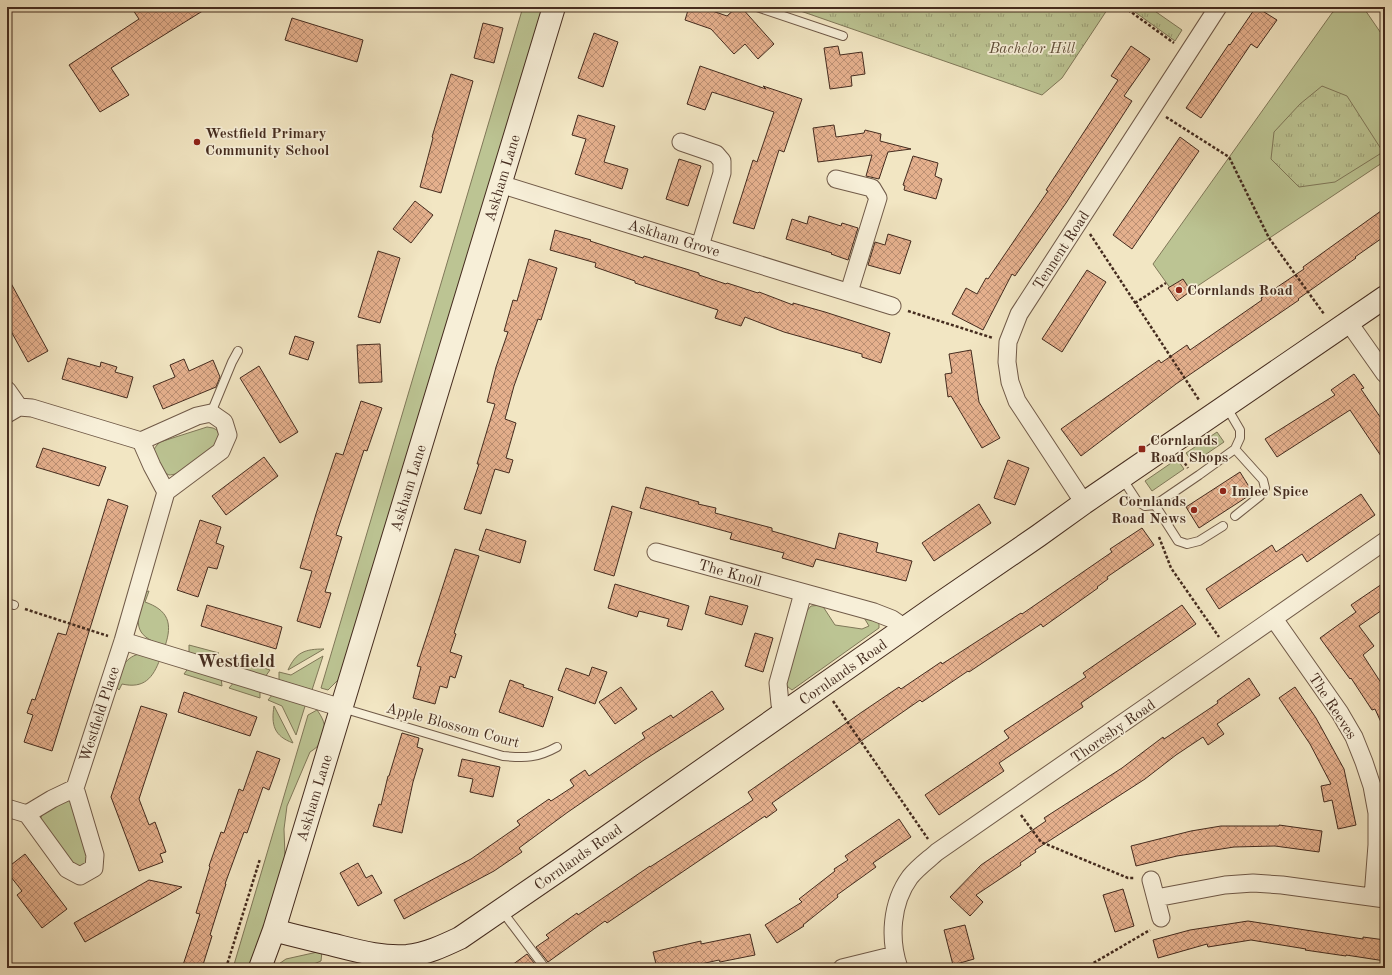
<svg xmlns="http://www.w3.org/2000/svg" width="1392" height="975" viewBox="0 0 1392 975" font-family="'Old Standard TT',serif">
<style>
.grass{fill:#bcc493;stroke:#807859}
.park{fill:url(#park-tufts);stroke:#807859}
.building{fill:url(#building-cross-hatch);stroke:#452c1f}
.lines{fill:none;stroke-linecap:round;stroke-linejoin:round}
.lane-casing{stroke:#705a48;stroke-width:10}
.street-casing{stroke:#705a48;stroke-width:19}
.secondary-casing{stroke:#452c1f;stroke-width:24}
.path{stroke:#452c1f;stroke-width:2.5;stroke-dasharray:3 2;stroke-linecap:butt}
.lane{stroke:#f7efd8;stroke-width:8}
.street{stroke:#f7efd8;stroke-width:17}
.secondary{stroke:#f7efd8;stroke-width:22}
.poi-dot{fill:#8f2418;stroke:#f7efd8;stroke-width:1.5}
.labels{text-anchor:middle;stroke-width:3.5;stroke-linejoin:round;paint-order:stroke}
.park-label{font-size:15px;font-style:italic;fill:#63523c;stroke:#f7efd8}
.poi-label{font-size:15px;font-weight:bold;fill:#452c1f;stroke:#f7efd8;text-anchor:start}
.street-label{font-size:15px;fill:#452c1f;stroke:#f7efd8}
.district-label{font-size:19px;font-weight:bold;fill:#452c1f;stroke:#f7efd8}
</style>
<defs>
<pattern id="park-tufts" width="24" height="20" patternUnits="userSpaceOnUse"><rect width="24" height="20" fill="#bcc493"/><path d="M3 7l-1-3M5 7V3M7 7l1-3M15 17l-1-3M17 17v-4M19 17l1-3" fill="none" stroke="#9b9f77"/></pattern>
<pattern id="building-cross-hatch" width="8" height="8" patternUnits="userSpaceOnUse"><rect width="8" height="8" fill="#e5b08d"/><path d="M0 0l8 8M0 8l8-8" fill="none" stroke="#bb8f73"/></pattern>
</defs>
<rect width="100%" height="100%" fill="#f2e6c3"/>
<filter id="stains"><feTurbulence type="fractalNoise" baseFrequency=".005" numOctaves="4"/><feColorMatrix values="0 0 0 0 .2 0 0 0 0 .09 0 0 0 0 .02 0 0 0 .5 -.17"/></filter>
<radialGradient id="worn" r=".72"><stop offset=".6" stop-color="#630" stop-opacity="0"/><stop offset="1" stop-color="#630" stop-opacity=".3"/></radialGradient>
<!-- grass -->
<path class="grass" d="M523 7H544L339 679 328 690 321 688Z
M1339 7H1363L1385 39V161L1178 299 1153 264 1332 13Z
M207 427 213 428 217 430 220 436 219 445 176 474C175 474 171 475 169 475 164 474 153 456 154 450 155 447 157 445 160 442Z
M1217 432 1224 442 1193 463 1186 453Z
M1177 459 1184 469 1152 491 1145 481Z
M149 591 145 602C168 610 173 623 165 646 130 635 137 622 144 592Z
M822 605 835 625 862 629 869 626 863 616 876 620 879 623V628L792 690 788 687 783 679 805 613 811 606Z
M189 645 219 653 212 660 189 653Z
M324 649 288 670C296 652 305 649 324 649Z
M139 654 160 659C153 678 144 689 122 684L119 690 115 686C120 672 123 658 139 654Z
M323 656 312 690 279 680V672L291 675Z
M242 661 270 670 265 677 241 669Z
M189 667 221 677 222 686 184 674Z
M235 681 260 689V698L229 688Z
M273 694 306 703 296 735 282 706 268 700Z
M274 706 293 743C274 736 271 725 274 706Z
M317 710C329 726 328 741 310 752L287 806 284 829 285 857 277 893 250 968H233L308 715Z
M69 800 73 803 91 856 83 867 71 866 40 821C43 806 56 805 69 800Z
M322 951 321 961 304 968H273L286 959Z"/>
<!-- park -->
<path class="park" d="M789 7H1109L1062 78 1042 95Z
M1128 7H1149L1182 30 1175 41Z
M1322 86 1347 96 1383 152 1335 182 1299 187 1271 159 1274 132 1300 104Z"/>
<!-- building -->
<path class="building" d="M131 7H209L111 68 129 95 100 112 69 65 139 19Z
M689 7H701L727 16 737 7H741L774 44 758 59 745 44 734 54 711 29 685 20Z
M1256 7 1277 20 1257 48 1251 44 1201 118 1186 108 1229 44 1230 45Z
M292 18 363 40 357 62 285 40Z
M483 23 503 28 494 63 474 58Z
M594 33 618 42 603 87 578 78Z
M838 46 840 55 862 52 865 74 851 76 852 86 830 89 824 48Z
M1131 46 1150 59 1124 96 1132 101 1066 203 1015 276 1012 274 983 330 952 314 966 288 977 294 986 278 988 279 1048 191 1046 190 1118 80 1111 76Z
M700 66 766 89 763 86 802 99 784 152 779 150 754 229 733 223 753 160 757 162 774 112 712 92 705 110 687 104Z
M451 74 473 81 441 193 420 187 433 138 432 137Z
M578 115 615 126 604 162 628 169 622 189 575 174 586 139 572 135Z
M834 125 836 137 864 133 865 130 881 134 880 141 911 149 888 152 879 179 866 176 872 155 818 162 813 128Z
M1180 137 1199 151 1132 249 1113 235Z
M913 156 938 163 935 176 942 179 936 199 904 190 905 186 903 185Z
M679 159 701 166 688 206 666 199Z
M415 201 433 215 411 243 393 229Z
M1385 208V236L1355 257 1356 258 1298 299 1299 300 1176 384 1081 456 1061 429 1159 360 1161 363 1187 345 1190 350 1262 300 1261 298 1304 269 1303 267Z
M809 216 841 226 842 223 858 228 848 260 831 254 832 253 786 239 792 219 807 224Z
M555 230 591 240 590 241 643 258 644 256 699 273V275L726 284 727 283 758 293 759 292 793 305V303L825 312 890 333 881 363 862 357V354L784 332 745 317 741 326 715 318 718 310 635 283V281L595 267 596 263 550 250Z
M888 234 911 241 900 274 868 265 875 242 885 245Z
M378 251 400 258 380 323 358 317Z
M529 259 557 268 541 320 538 319 514 386 505 419 516 423 506 458 513 460 509 473 495 469 481 514 464 509 479 464H477L495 404 487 402 496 367 508 332 504 331 513 300 517 301Z
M1087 270 1106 282 1062 352 1042 339Z
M7 276 48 351 28 362 7 324Z
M1183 279 1191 291 1177 301 1168 288Z
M295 336 314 342 308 360 289 354Z
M380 344 382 382 359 383 357 345Z
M971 350 979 402 1000 438 982 448 951 396 948 397 945 374 952 373 949 354Z
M68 358 100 367 101 362 117 367 115 372 133 377 127 398 62 379Z
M184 359 189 371 213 360 220 377 216 387 163 409 153 386 175 377 170 365Z
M259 366 298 432 280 443 240 378Z
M1354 374 1364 388 1361 389 1385 424V462L1350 410 1277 457 1265 439 1335 395 1331 390Z
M361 401 382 408 367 451 364 450 336 535 342 537 325 592 331 593 320 628 297 621 312 571 300 568 316 514 336 453 343 455Z
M43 448 106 467 99 486 36 467Z
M264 457 278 476 226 515 212 496Z
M1008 460 1029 468 1015 505 994 498Z
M1240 472 1253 493 1199 528 1186 507Z
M646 487 699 502 698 504 716 508 715 513 772 528V531L835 549 839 533 878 543 876 552 912 561 906 581 816 559 813 567 782 558 784 553 730 539 732 533 640 508Z
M1361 494 1375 515 1307 562 1302 554 1219 609 1206 589 1272 545 1276 552Z
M108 499 128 506 52 751 24 742 33 715 27 713 32 699 35 700 58 633 66 635Z
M979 504 991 523 934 561 922 543Z
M612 506 632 512 614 576 594 570Z
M200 520 221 527 216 543 224 546 217 569 208 567 198 597 177 590Z
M1142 528 1154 545 1107 577 1108 579 1097 587 1098 588 1043 627 1041 624 969 672 968 671 922 702 920 700 772 803 777 810 766 818 765 816 607 923 605 921 548 962 536 947 549 938 546 935 577 913 578 915 650 866V867L753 800 748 792 862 712 899 687 901 689 941 662 942 664 1021 613 1022 614 1112 552 1110 549Z
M486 529 526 541 520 563 479 550Z
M455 549 479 556 454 633 456 634 450 652 462 656 455 678 450 676 447 688 440 686 435 704 413 698 421 667 417 666Z
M1385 582V608L1359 626 1374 646 1363 655 1385 689V731L1375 709 1372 710 1351 678 1350 679 1320 638 1356 612 1351 605Z
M615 584 689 606 682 630 667 626 669 619 639 611 637 617 608 608Z
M710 596 748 606 742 625 705 614Z
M207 605 282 627 276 649 201 626Z
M1182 605 1196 624 1081 703 1083 707 999 763 1004 771 939 815 925 795 1009 738 1004 731 1086 677 1083 673Z
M755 633 773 638 763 672 745 666Z
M592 667 607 672 595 704 558 690 566 668 589 676Z
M1249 678 1260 695 1217 724 1224 734 1208 745 1203 737 1176 755 1145 779 1035 850 1036 852 1020 863 1021 865 976 895 983 902 970 916 950 897 981 865 1046 821 1044 818 1122 768 1163 737 1164 739 1218 703 1217 701Z
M510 680 524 685 523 687 553 697 543 727 499 712Z
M621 687 637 709 615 724 599 702Z
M1295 687 1316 718 1344 769 1356 825 1338 829 1332 800 1324 802 1321 786 1331 784 1310 744 1279 698Z
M712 691 724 709 644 760 568 812 519 848 522 852 494 871 404 919 394 900 471 859 520 825 517 821 549 799 551 801 574 786 570 780 585 770 589 776 645 738 642 733 671 715 673 718Z
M184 692 257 717 250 736 178 712Z
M141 706 167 714 139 799 149 825 155 822 166 852 160 854 163 862 139 871 111 797Z
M402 733 419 738 417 747 423 749 413 782 402 833 373 826 379 804 381 805 388 776H389Z
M257 751 280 759 269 790 263 787 247 833 244 832 225 884H226L210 935 212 936 202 968H193L183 965 200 914 196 913 210 867 209 866 221 832 224 833 239 789 243 791Z
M462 759 500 767 493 797 470 792 473 779 458 776Z
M899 819 911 837 873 863 876 867 837 895 838 897 803 925 804 926 777 943 765 925 802 902 799 899 835 871 834 869 848 860 845 856Z
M1279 825 1322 831 1319 852 1275 846 1234 847 1177 856 1136 866 1131 846 1191 831 1221 826H1279Z
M25 854 67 909 42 928 17 895 22 891 7 872V868Z
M358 863 366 878 372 875 382 893 358 906 340 873Z
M149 880 182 887 85 942 74 923Z
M1123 889 1134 926 1115 932 1103 895Z
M1248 921 1363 939V937L1385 940V961L1346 955V956L1305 950 1306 949 1251 940 1208 947 1207 944 1158 958 1153 940 1190 930Z
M965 925 974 959 953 965 944 930Z
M750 934 755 955 720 962 719 960 683 968H657L653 952 701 941V944Z
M527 954 538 968H508Z"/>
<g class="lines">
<!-- lane casing -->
<g class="lane-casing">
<path id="lane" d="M757 7 843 36
M211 413 232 362 238 351
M1122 478 1137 501 1145 506 1155 505 1199 475 1235 449 1240 438V430L1226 406
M1155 505 1178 541 1187 544 1199 541 1223 526
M1235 516 1260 496 1265 488 1263 480 1235 449
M7 603 14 605
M342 708 503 756C526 758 537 758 557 747
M502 911 545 968"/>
</g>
<!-- street casing -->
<g class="street-casing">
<path id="street" d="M681 142 716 154 722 161V173L700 246
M836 179 872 188 878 198 849 292
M500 184 892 306
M1349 323 1385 374
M7 390 19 407
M7 414 19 407 32 408 141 441 152 466 166 492 123 641 75 788 52 799 27 814 7 808
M141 441 197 416 211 413 224 422 228 435 221 451 166 492
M1084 503 1017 401 1010 382 1007 362 1008 342 1019 314 1218 7
M656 552 874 612 892 619 905 628
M1274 619 1340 713 1354 737 1364 762 1372 786 1377 813V845L1373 897
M123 641 342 708
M785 713 780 704 778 683 803 593
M27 814 67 869 80 876 94 868 95 855 75 788
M1151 880 1161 918
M1156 898 1225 885 1253 883 1282 885 1385 899
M842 968 895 955
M899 968C889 939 891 903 910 877 918 867 928 860 937 852L1385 541"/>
</g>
<!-- secondary casing -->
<g class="secondary-casing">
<path id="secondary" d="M274 930C294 936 314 940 334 945 358 951 382 958 407 956 426 954 443 946 460 938L568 864 936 606 1038 536 1084 503 1385 297
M260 968 274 930 554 7"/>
</g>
<!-- path -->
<path class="path" d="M1124 7 1174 43
M1166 117 1229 157 1269 238 1324 314
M1090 234 1199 400
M1135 303 1166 283
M908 311 993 338
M1182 459 1188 468
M1159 537 1171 568 1219 637
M25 609 108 636
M833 701 928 839
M1021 815 1041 842 1128 878H1135
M226 968 260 859
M1085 968 1150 930"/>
<!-- lane -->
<use href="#lane" class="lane"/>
<!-- street -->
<use href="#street" class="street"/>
<!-- secondary -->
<use href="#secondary" class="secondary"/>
</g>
<!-- markers -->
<g class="poi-dot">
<circle cx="197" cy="142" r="4"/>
<circle cx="1179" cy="290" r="4"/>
<rect x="1138" y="445" width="8" height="8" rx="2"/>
<circle cx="1223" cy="491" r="4"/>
<circle cx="1194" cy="510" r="4"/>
</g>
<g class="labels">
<!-- park labels -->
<g class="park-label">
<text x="1032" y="53">Bachelor Hill</text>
</g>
<!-- poi labels -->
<g class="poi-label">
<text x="205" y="138">Westfield Primary<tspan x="205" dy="17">Community School</tspan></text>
<text x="1187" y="295">Cornlands Road</text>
<text x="1150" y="445">Cornlands<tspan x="1150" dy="17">Road Shops</tspan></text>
<text x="1231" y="496">Imlee Spice</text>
<text x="1186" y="506" text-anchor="end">Cornlands<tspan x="1186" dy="17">Road News</tspan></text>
</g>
<!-- street labels -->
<g class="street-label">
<text transform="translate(502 178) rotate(-73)" y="5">Askham Lane</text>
<text transform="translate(674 238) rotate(17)" y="5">Askham Grove</text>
<text transform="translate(1061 250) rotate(-57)" y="5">Tennent Road</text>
<text transform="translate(408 488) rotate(-73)" y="5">Askham Lane</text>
<text transform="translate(730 573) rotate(16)" y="5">The Knoll</text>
<text transform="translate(843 672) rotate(-35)" y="5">Cornlands Road</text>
<text transform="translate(1333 706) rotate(57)" y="5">The Reeves</text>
<text transform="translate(99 714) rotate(-72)" y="5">Westfield Place</text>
<text transform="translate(453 725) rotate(15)" y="5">Apple Blossom Court</text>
<text transform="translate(1113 731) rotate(-35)" y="5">Thoresby Road</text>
<text transform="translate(314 798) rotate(-73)" y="5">Askham Lane</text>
<text transform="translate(578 857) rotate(-35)" y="5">Cornlands Road</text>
</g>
<!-- district labels -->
<g class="district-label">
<text x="236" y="667">Westfield</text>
</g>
</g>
<!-- margin -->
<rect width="1392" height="975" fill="none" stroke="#f2e6c3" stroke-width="24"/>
<rect x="8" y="8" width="1376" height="959" fill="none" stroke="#452c1f" stroke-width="2"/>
<rect x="12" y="12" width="1368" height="951" fill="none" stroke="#452c1f"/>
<rect width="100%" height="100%" filter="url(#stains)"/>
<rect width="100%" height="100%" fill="url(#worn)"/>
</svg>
